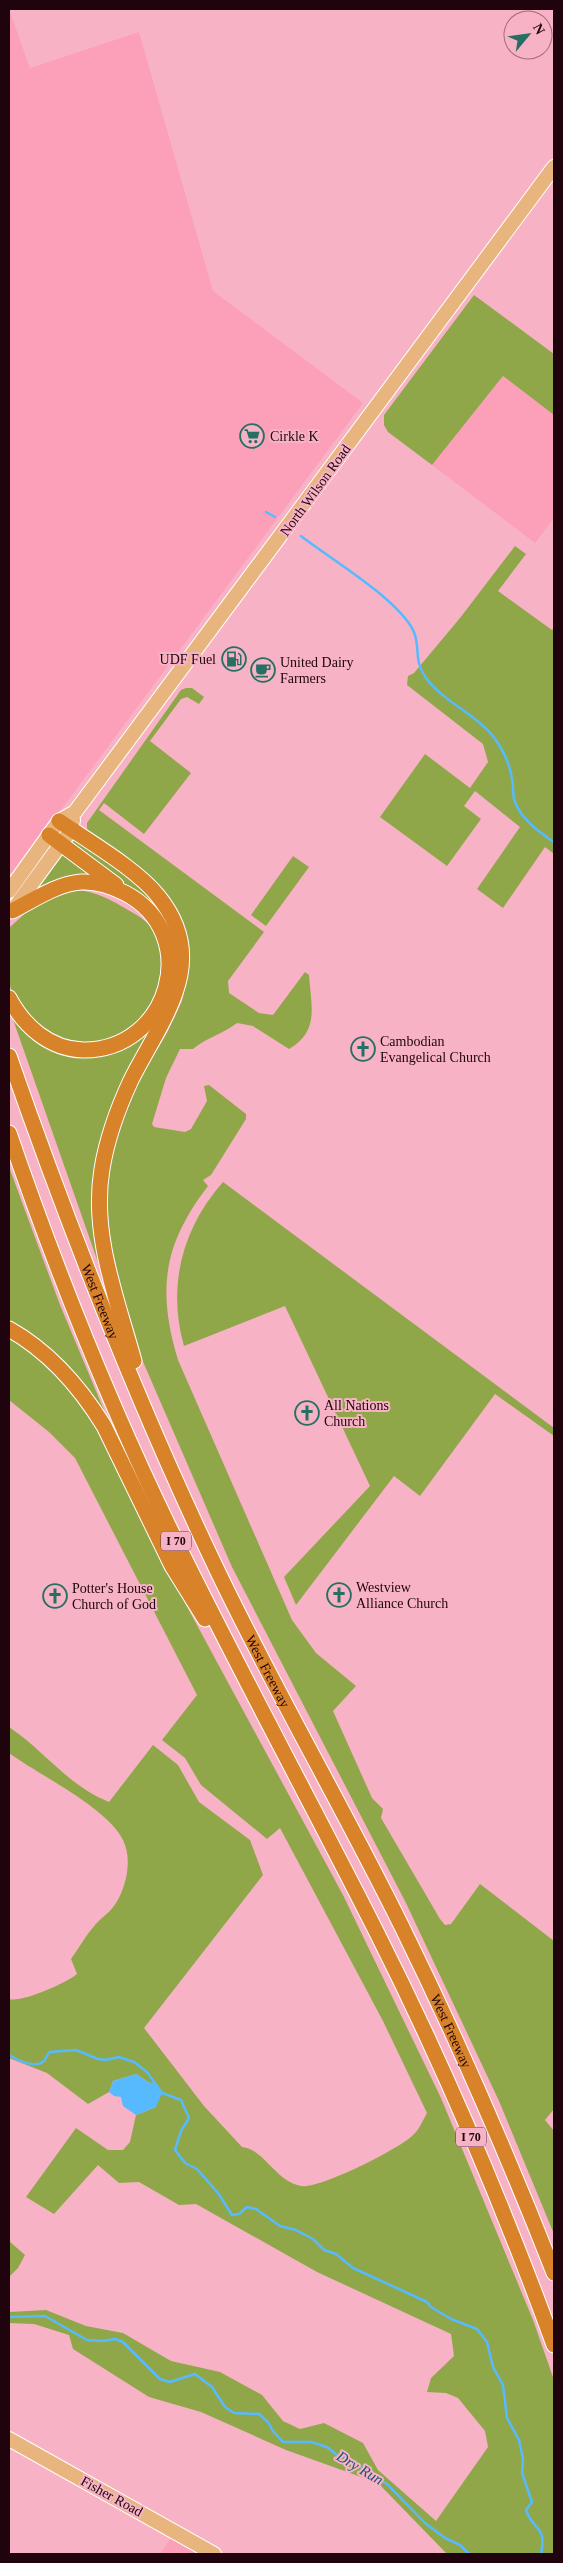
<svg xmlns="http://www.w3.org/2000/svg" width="563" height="2563" viewBox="0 0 563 2563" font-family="'Times New Roman',serif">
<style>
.built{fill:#fca0ba}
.green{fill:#8fa748}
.water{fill:#58bafe}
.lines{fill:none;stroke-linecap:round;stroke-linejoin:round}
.stream{stroke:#58bafe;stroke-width:2.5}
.major-casing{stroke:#fff;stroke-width:16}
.highway-casing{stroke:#fff;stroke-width:17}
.major{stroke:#e8b57f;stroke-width:14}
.highway{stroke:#d8832a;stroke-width:15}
.labels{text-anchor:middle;stroke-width:4;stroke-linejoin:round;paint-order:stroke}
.shield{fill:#f7b3c5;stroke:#603844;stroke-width:1}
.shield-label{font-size:12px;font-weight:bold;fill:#20040d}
.poi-label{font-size:14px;fill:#20040d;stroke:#f7b3c5;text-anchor:start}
.street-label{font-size:14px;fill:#20040d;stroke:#f7b3c5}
.water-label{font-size:15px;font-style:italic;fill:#1e5173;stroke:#f7b3c5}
</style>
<rect width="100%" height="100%" fill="#f7b3c5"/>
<!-- built -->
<path class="built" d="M9 9 30 68 139 32 213 291 363 403 12 876 9 870Z
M503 376 554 415V518L535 543 432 465Z
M171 2538 200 2554H160Z"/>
<!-- green -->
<path class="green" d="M474 295 554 354V415L503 376 432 465 388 432 384 425V415Z
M515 546 526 554 498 591 552 630 554 628V854L545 847 503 908 477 889 520 827 475 791 464 806 481 819 447 866 380 817 425 754 470 788 488 762 483 744 407 685 408 676 414 673 460 618Z
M186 688H192L204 697 199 704 187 697 181 699 150 741 191 773 144 834 104 803 99 810 264 932 228 981 229 993 259 1013 273 1015 305 972 309 975C311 1006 320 1031 289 1049L253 1026 237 1023C223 1034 207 1037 193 1049H180L166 1078 152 1124 154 1127 185 1132 191 1129 207 1101 204 1086 209 1085 246 1114V1119L211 1175 203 1180 208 1186C163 1245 157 1290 178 1360L292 1620 316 1653 356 1686 333 1711 372 1798 383 1809 381 1818 440 1919 445 1925 451 1924 480 1884 554 1941V2109L545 2120 554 2131V2234L499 2101 406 1903 232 1567 141 1357 124 1311 107 1234 105 1193 116 1133 135 1086 167 1033 182 1001 187 977V952L182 928 92 837 87 829V823L181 690Z
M75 839C117 869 157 889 174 942L73 847 71 844Z
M62 852 105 881 34 892Z
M293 856 309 867 266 926 251 915Z
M72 890C97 890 114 902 135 914 205 954 135 1081 48 1032 31 1022 13 1001 9 982 5 966 9 945 9 928L31 908Z
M9 1008 83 1055 154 1022 108 1122 103 1267 100 1268Z
M9 1167 60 1305 104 1410 102 1412 9 1324Z
M223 1182 554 1428V1436L495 1394 420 1496 394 1476 296 1605 284 1577 370 1486 285 1306 184 1346C167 1287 182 1228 223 1182Z
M9 1337 44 1360 69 1385 93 1419 158 1553 343 1895 441 2098 533 2320 554 2380V2554H447L378 2483 286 2450 201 2412 149 2397 73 2349 69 2335 34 2324 9 2323V2312L46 2310 86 2326 123 2333 171 2361 220 2372 262 2395 283 2421 300 2429 324 2423 363 2443 378 2470 436 2521 488 2447 485 2431 458 2398 446 2393 427 2392 431 2378 454 2356 451 2334 317 2272 196 2204 179 2205 139 2182 119 2183 98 2165 54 2214 26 2197 76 2128 108 2150H123L130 2142 136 2115 156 2107 150 2083 136 2074 113 2081 109 2092 88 2104 47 2073 9 2058V1999C22 2003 66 1983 77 1974L71 1959C79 1948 86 1935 95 1925 101 1918 109 1913 114 1906 126 1889 133 1860 123 1840 108 1808 39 1775 9 1753V1727C45 1751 67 1785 109 1802L153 1745 178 1765 199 1802 250 1840 263 1875 144 2028 204 2106 242 2147C264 2149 275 2181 301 2186 318 2190 404 2147 415 2133 420 2128 423 2120 427 2113L383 2021 280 1828 267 1839 201 1785 185 1758 162 1740 197 1695 75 1458 49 1432 9 1400Z
M9 2241 25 2255 18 2268 9 2277Z"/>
<!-- water -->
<path class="water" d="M136 2074 150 2083 155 2082 162 2093 156 2107 136 2115 123 2106 121 2097 114 2096 109 2092 113 2081Z"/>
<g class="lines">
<!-- stream -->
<path class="stream" d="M266 512 275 517
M301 536C332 560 392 595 412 628 422 645 412 659 426 678 444 702 475 714 492 735 502 747 510 764 512 779 514 786 512 795 515 802 522 820 539 832 554 842
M9 2055C17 2060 35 2069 44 2061 47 2058 46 2054 50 2052L76 2050 98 2059 106 2060 119 2057 134 2062 147 2072 162 2093 181 2100 189 2118 181 2131 175 2150 185 2163 197 2169 218 2193 232 2215 239 2214 247 2207 256 2209 280 2226 296 2230 313 2239 324 2250 336 2254 353 2268 427 2302 431 2307 451 2319 477 2329 487 2342 493 2367 503 2385 507 2418 519 2440 523 2459 522 2473 532 2502 526 2510C533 2531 547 2525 541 2554
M9 2317 45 2316 87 2340 103 2341 115 2339 123 2342 160 2379 170 2382 195 2374 212 2387 225 2407 234 2413 259 2414 268 2422 273 2431 283 2442H311L327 2447 337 2455 348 2457 374 2477 387 2484 425 2523 445 2538 460 2545 469 2554"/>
<!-- major casing -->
<g class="major-casing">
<path id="major" d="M9 891 59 821 75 812 554 167
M12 911 71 830 73 820
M9 2439 214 2554"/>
</g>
<!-- highway casing -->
<g class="highway-casing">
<g id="highway">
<path d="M59 821C88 841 138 870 158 896 212 962 161 1020 131 1080 118 1108 107 1138 102 1169 91 1234 117 1299 134 1361"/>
<path d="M49 835 116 885"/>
<path d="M9 998C24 1026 49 1049 83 1050 170 1051 203 934 125 893 111 886 97 881 81 882 56 884 34 900 12 911"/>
<path id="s1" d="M9 1056C70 1231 138 1405 218 1572 276 1693 344 1809 403 1929 458 2041 508 2156 554 2273"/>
<path d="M9 1133C55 1267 108 1401 170 1529 236 1665 309 1798 377 1933 444 2066 503 2205 554 2345"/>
<path d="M9 1329C50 1352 80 1387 104 1426L172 1566 205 1619"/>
</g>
</g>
<!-- major -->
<use href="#major" class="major"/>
<!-- highway -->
<use href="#highway" class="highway"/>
</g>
<!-- icons -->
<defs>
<g id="supermarket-ring" transform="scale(1.25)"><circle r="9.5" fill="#f7b3c5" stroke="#276e63" stroke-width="1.5"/><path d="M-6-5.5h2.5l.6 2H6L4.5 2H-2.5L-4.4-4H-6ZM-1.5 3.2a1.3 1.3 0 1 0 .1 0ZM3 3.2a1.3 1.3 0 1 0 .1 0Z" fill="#276e63"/></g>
<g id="fuel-ring" transform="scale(1.25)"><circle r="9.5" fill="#f7b3c5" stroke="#276e63" stroke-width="1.5"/><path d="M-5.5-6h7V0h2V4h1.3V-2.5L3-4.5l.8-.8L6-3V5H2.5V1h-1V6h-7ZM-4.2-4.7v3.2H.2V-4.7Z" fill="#276e63"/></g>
<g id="cafe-ring" transform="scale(1.25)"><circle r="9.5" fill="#f7b3c5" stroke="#276e63" stroke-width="1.5"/><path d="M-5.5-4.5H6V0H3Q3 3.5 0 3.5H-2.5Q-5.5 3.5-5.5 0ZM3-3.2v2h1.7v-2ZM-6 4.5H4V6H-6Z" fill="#276e63"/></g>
<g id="church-ring" transform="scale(1.25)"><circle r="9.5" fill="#f7b3c5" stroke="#276e63" stroke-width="1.5"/><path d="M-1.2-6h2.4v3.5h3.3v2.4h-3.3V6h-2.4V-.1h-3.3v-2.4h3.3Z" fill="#276e63"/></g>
</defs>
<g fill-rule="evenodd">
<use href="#supermarket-ring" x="252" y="436"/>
<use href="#fuel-ring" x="234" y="659"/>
<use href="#cafe-ring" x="263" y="670"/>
<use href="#church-ring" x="363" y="1049"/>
<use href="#church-ring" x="307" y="1413"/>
<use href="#church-ring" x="339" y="1595"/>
<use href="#church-ring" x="55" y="1596"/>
</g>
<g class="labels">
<!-- shield labels -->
<g class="shield">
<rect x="161" y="1531.5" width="30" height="19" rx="4"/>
<rect x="456" y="2127.5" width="30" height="19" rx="4"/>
</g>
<g class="shield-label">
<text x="176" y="1545">I 70</text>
<text x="471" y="2141">I 70</text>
</g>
<!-- poi labels -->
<g class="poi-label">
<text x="270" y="441">Cirkle K</text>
<text x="216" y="664" text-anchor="end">UDF Fuel</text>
<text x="280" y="667">United Dairy<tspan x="280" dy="16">Farmers</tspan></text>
<text x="380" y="1046">Cambodian<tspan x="380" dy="16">Evangelical Church</tspan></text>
<text x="324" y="1410">All Nations<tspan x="324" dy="16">Church</tspan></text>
<text x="356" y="1592">Westview<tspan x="356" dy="16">Alliance Church</tspan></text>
<text x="72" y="1593">Potter's House<tspan x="72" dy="16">Church of God</tspan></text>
</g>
<!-- street labels -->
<g class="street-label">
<text transform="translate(315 490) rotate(-54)" y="5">North Wilson Road</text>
<text dy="5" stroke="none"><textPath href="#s1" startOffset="262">West Freeway</textPath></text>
<text dy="5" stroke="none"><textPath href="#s1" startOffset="668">West Freeway</textPath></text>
<text dy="5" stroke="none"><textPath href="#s1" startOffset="1072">West Freeway</textPath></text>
<text transform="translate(112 2496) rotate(29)" y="5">Fisher Road</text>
</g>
<!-- water labels -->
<g class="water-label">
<text transform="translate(360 2468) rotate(31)" y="5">Dry Run</text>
</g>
</g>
<!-- border -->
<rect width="563" height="2563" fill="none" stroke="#20040d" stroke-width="20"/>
<!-- north arrow -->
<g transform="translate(528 35) rotate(61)"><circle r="24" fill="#f7b3c5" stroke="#a16d7b"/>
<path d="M0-4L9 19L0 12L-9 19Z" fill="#276e63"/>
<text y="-8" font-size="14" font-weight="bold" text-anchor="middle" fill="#20040d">N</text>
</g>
</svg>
